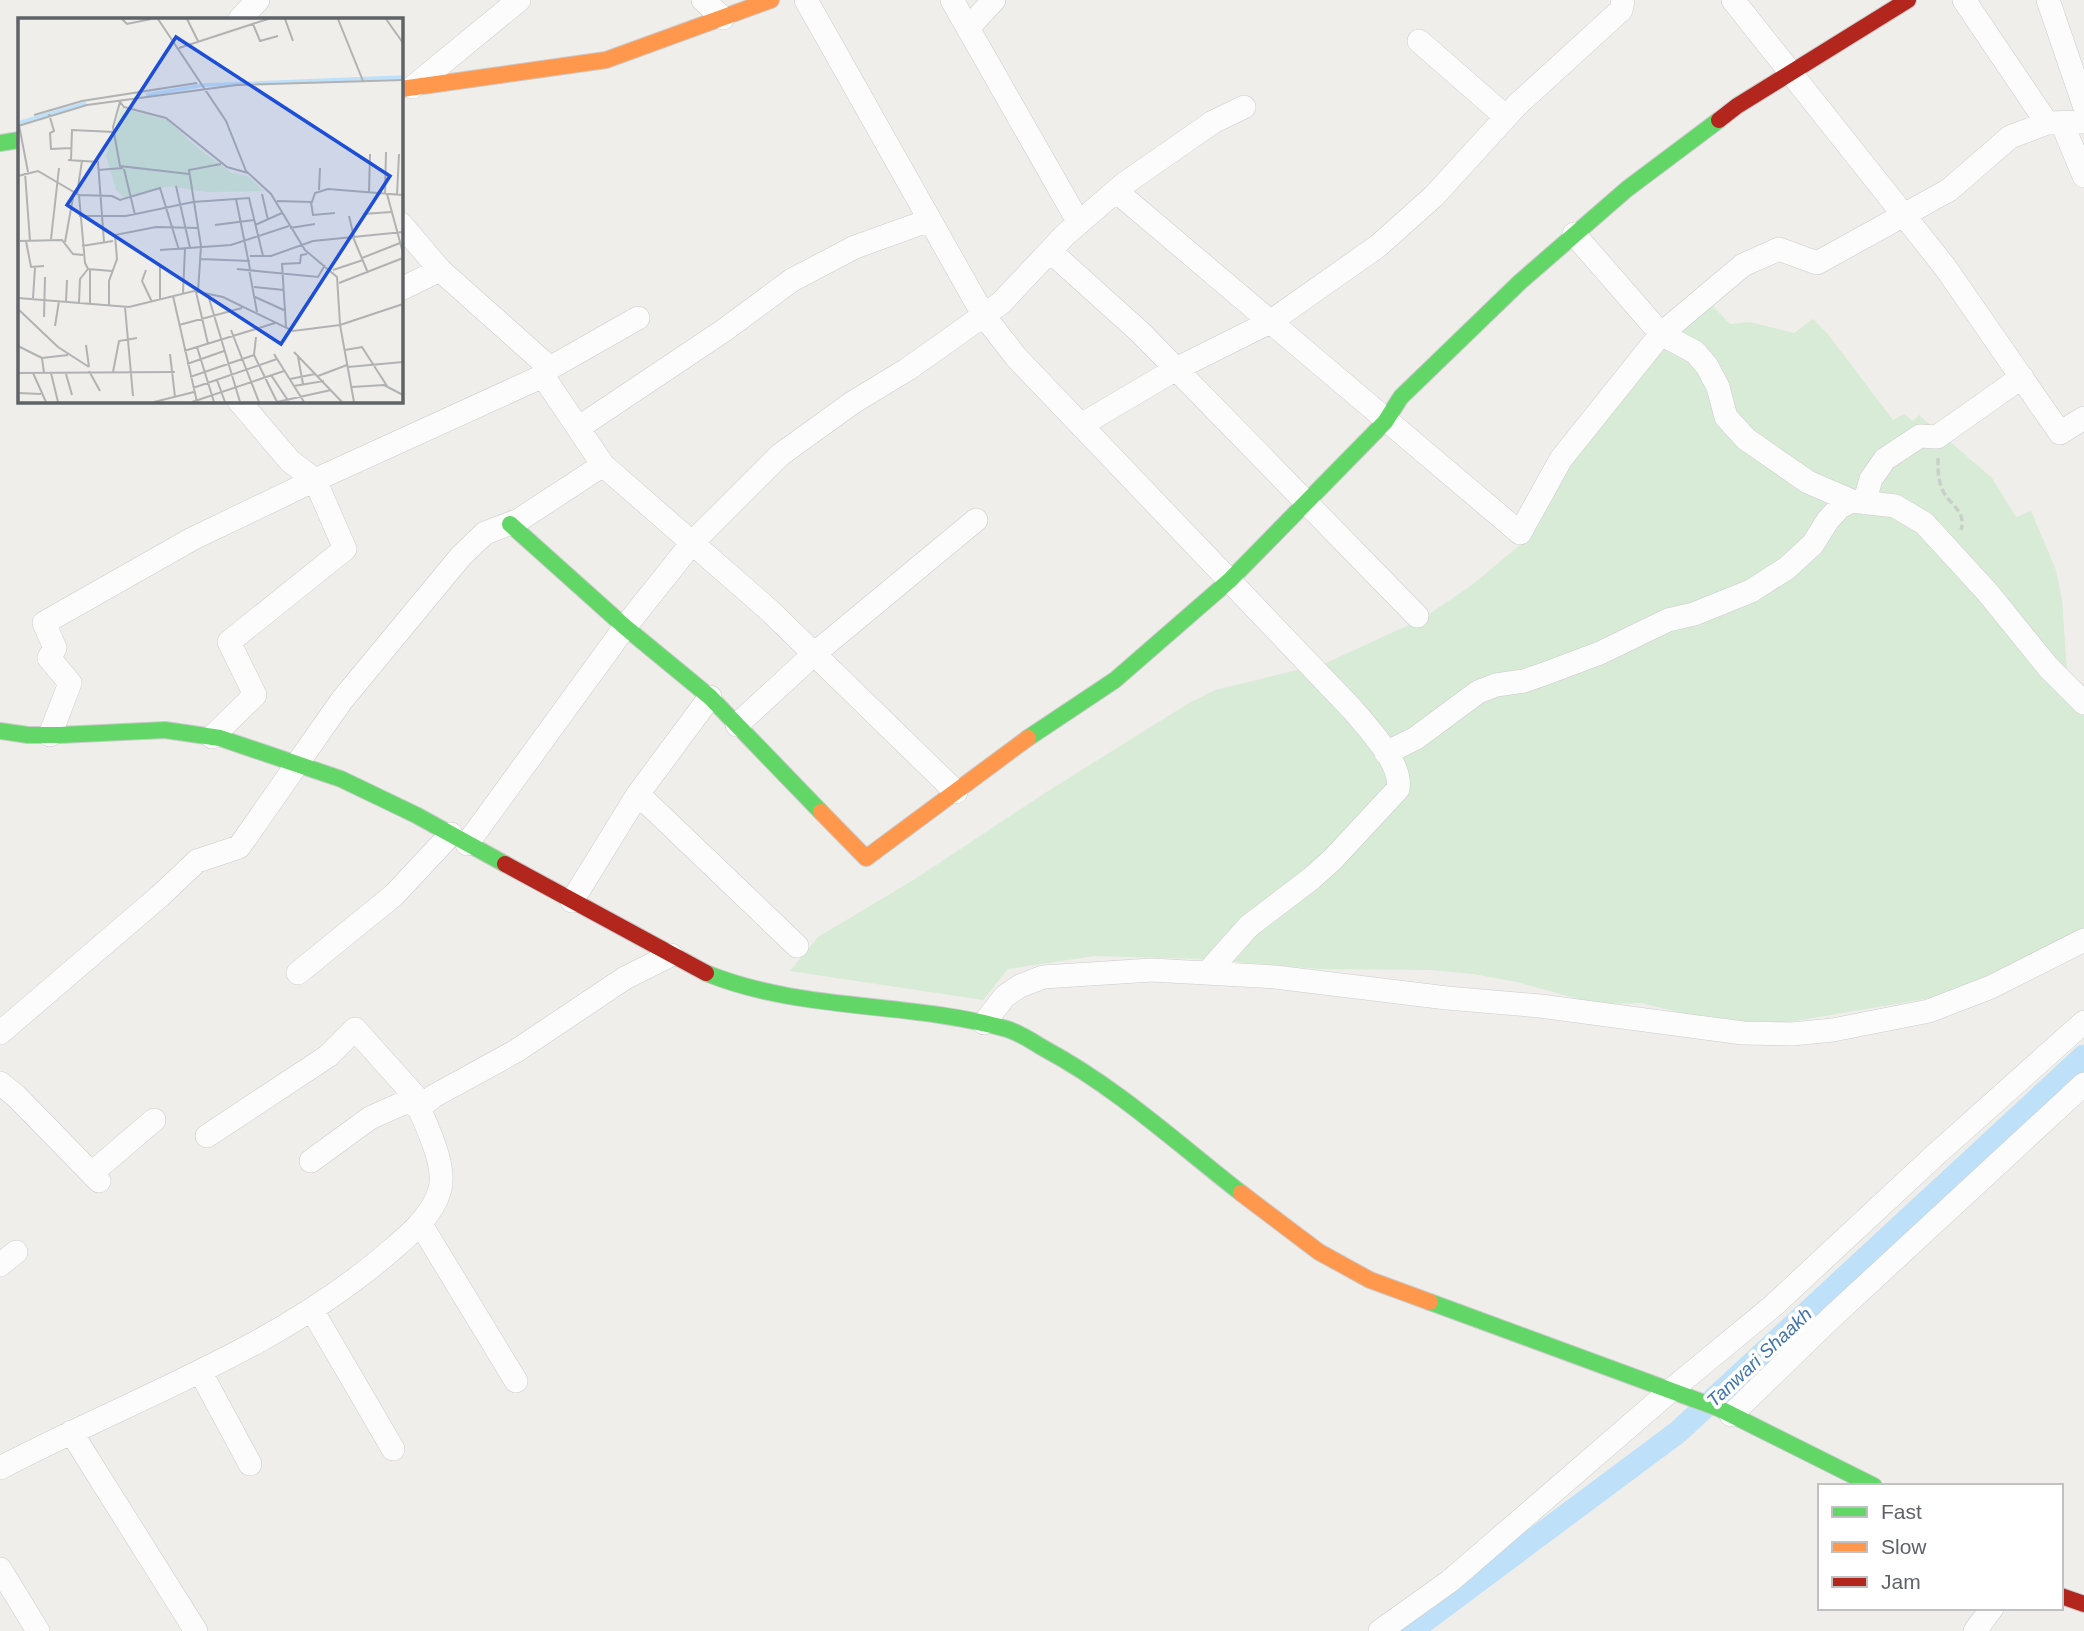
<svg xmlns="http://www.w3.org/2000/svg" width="2084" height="1631" viewBox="0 0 2084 1631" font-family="Helvetica,sans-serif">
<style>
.green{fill:#d8ebd6}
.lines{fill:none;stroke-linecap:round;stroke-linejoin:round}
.canal{stroke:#bfe0f9;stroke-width:23}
.street-casing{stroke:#cbcccc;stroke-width:24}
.fast-casing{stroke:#cacacb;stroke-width:18}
.slow-casing{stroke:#cacacb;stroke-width:18}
.jam-casing{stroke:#cacacb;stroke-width:18}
.path{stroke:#cacfcc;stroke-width:3.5;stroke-dasharray:7 3.5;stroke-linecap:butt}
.street{stroke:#fdfcfc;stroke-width:23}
.fast{stroke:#63d668;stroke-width:16}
.slow{stroke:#ff974d;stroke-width:16}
.jam{stroke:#b3261e;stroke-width:16}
.labels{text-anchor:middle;stroke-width:7;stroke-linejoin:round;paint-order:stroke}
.water-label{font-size:19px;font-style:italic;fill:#4174aa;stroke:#fff}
.inset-river{fill:none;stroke:#bfe0f9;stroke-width:3.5}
.inset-road{fill:none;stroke:#b1b2b2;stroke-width:2}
.view{fill:#1d4ed8;fill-opacity:0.15;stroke:#1d4ed8;stroke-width:3.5}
.inset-edge{fill:none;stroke:#5f6368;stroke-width:3.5}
</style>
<rect width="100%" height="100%" fill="#efeeea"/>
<!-- green -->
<path class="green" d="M1712 305 1730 324 1750 322 1794 333 1813 319 1827 333 1893 420 1904 414 1913 421 1919 415 1992 478 2016 517 2031 511 2056 570 2062 599 2067 671 2084 714V934L1991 981 1937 997 1777 1024 1723 1023 1641 1003 1597 1004 1517 982 1473 974 1431 970 1320 969 1197 959 1095 956 1008 969 983 1000 790 971 818 937 915 879 1048 791 1189 703 1215 690 1326 663 1422 619 1472 585 1520 545 1550 488 1659 345Z"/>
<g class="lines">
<!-- canal -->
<path class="canal" d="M1411 1631 1678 1432 2084 1056"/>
<!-- street casing -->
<g class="street-casing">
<path id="street" d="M703 0 723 18
M806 0 984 316 1016 357 1353 710C1368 728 1403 764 1398 789L1333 859 1312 878 1249 926 1207 973
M952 0 1079 223
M1733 0 1945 267 2060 433 2084 418
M1964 0 2047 123
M2048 0 2084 105
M240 19 258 0
M969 27 994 0
M1419 41 1506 117
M413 87 519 0
M2062 123 2084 176
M1116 191 1520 533 1561 459 1661 334 1743 265 1779 249 1817 263 1949 190 2010 137 2047 123 2084 122
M401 224 440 270 550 368
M1574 234 1661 334 1695 352 1707 366 1718 387 1726 417 1746 439 1808 482 1852 501
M1050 251 1141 333 1417 616
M401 289 440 270
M543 376 603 465 769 610 956 792
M1081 425 1176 369 1270 322 1378 246 1434 196 1517 105 1621 10 1623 0
M578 428 723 331 792 280 855 247 930 220
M1864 503 1871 479 1885 459 1920 436 1937 437 2022 377
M737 725 814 654 976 520
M50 735 70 683 49 658 55 648 44 623 192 539 315 480 543 376 550 368 638 318
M212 737 255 695 229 642 345 549 315 480 290 461 239 401
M1386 753 1416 738 1478 692 1496 685 1524 681 1544 674 1600 653 1668 620 1694 614 1751 591 1787 568 1813 544 1828 520 1840 507 1852 501 1895 506 1924 523 1989 594 2048 667 2084 703
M638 794 797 946
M467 844 625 627 692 543 780 455 852 403 908 369 1001 303 1065 235 1124 184 1213 122 1244 107
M572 901 638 794 710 697
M298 973 394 895 451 834
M984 1023 1005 996 1020 986 1043 977 1152 970 1275 977 1447 998 1540 1006 1743 1033 1792 1034 1833 1030 1929 1011 1991 987 2084 940
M0 1033 160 896 197 861 239 847 342 700 461 556 485 533 519 520 603 465
M0 1083 16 1096 99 1181
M207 1136 328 1056 355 1029 423 1105
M311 1161 370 1118 408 1101 419 1108
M92 1173 154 1120
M420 1223 516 1381
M0 1265 16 1252
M312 1310 393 1449
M201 1373 250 1464
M1731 1415 1832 1317 2084 1084
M71 1432 196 1631
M0 1468C131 1399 274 1351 388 1253 408 1236 433 1216 440 1189 446 1166 428 1129 419 1108L434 1096 516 1051 625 978 671 955
M0 1569 38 1631
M1380 1631 1450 1581 1670 1391 1774 1305 1933 1157 2084 1022
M1975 1631 1992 1608"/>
</g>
<!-- fast casing -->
<g class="fast-casing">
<path id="fast" d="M0 143 19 140
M510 524 625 627 710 697 821 812
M0 731 28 735H60L165 730 220 738 341 779 416 815 505 864
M1028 738 1115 680 1230 580 1385 422 1401 397 1520 282 1627 189 1719 120
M706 973C801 1012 909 1001 1007 1029 1020 1033 1033 1042 1045 1049 1116 1087 1177 1143 1241 1193
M1430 1302 1718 1408 1874 1486"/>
</g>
<!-- slow casing -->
<g class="slow-casing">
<path id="slow" d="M401 89 606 60 771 0
M821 812 866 858 1028 738
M1241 1193 1319 1252 1370 1280 1430 1302"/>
</g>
<!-- jam casing -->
<g class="jam-casing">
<path id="jam" d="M1719 120 1737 106 1908 0
M505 864 706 973
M2061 1596 2084 1604"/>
</g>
<!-- path -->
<path class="path" d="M1938 458C1938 471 1938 480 1943 491 1950 505 1967 512 1961 530"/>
<!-- street -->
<use href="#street" class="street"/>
<!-- fast -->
<use href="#fast" class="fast"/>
<!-- slow -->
<use href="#slow" class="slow"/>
<!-- jam -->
<use href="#jam" class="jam"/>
</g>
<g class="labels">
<!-- water labels -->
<g class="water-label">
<text transform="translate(1759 1357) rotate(-43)" y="7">Tanwari Shaakh</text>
</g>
</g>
<!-- overview -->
<g transform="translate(18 18)">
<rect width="385" height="385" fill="#efeeea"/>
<path d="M103 90 149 102 181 131 214 155 229 158 246 173 188 174 151 168 107 180 98 172 88 138Z" fill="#d8ebd6"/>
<path class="inset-river" d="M128 77 186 67 385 59M0 105 68 85"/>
<path class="inset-road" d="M104 1 109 6 133 1M140 1 208 103 228 153 253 176 287 232 319 259 322 306M169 1 180 23M267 1 275 23M320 1 345 63M368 1 385 25M235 6 242 23 260 18M161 30 250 1M31 96 36 113 32 115 33 131 53 130M16 97 64 83 179 65M1 107 10 154M0 108 69 87 219 67 385 62M50 142 80 144 86 224M53 142 54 112 96 114M106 151 117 197M80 152 105 150M7 155 12 223M171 156 102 148 95 109 102 84 106 89 148 100 209 149 230 155M0 158 20 153 61 177 94 178 102 182 142 170 161 232M158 168 172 230M301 172 302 150M351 174 352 136M59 176 64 143M244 176 250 202M367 176 368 134M369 176 385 235M61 177 67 245 70 251 94 253M379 177 381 136M218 181 232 251M259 183 294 184 297 175 310 171 385 177M293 184 295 197 317 195M345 196 373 194M61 198H108L175 184 231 180 245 238M331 198 336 219M197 207 236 202M237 207 264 195M272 210 297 206M335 219 350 255M33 221 41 150M2 223 44 222 55 236 65 237M8 223 13 249 26 248M47 224 56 174M64 228 95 223M142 232 213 227 271 208M232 238H253L295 223 385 214M344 240 382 225M182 241 232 243M219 251 300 259 307 247M231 251 239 294M128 252 124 263 134 284M315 252 345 242M321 265 385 240M236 269 266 272M178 274 190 326M180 274 183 228 171 152 203 146M165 275 167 231M190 277 222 384M155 278 179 384M237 279 268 293M0 280 111 289 176 273 205 279 275 313 322 307M15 280 17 250M142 282V247M48 284 49 262M61 285 62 261 70 251M72 285V251M91 287V263L99 241 97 217 138 209 180 210M107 289 115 378M0 291 40 329 71 349M26 299 27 259M161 307 224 290M37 308 41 283M268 309 264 246 282 245 283 237 289 236M213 312 241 384M238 319 236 337 259 384M68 327 71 349M0 328 24 340 26 355M179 329 196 384M327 332 344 329 369 368M166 333 257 305M276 334 324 384M152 336 157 379M256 336 286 384M280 339 285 366M24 340 50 337M169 346 206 333M330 349 385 344M71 353 82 373M95 354 101 323 119 320M0 355 157 354M15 355 28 384M33 355 40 384M48 356 54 377M253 357 271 384M300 358 329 347M172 359 236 337M272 361 297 356M199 362 207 384M276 368 306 363M334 369 366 367 385 377M175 370 259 341M0 375 23 376M136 384 176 374M174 384 266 353M259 384 313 372M336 384 322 307 385 286"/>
<path class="view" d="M158 19 372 158 263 326 49 187Z"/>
<rect width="385" height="385" class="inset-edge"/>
</g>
<!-- legend -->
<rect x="1818" y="1484" width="245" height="126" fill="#ffffff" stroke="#bfc1c3" stroke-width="2"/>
<rect x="1832" y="1507" width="35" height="10" fill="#63d668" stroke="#bfc1c3" stroke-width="2"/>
<text x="1881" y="1519" font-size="21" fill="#5f6368">Fast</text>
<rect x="1832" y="1542" width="35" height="10" fill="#ff974d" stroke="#bfc1c3" stroke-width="2"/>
<text x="1881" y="1554" font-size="21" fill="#5f6368">Slow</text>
<rect x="1832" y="1577" width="35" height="10" fill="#b3261e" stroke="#bfc1c3" stroke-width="2"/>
<text x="1881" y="1589" font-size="21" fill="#5f6368">Jam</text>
</svg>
